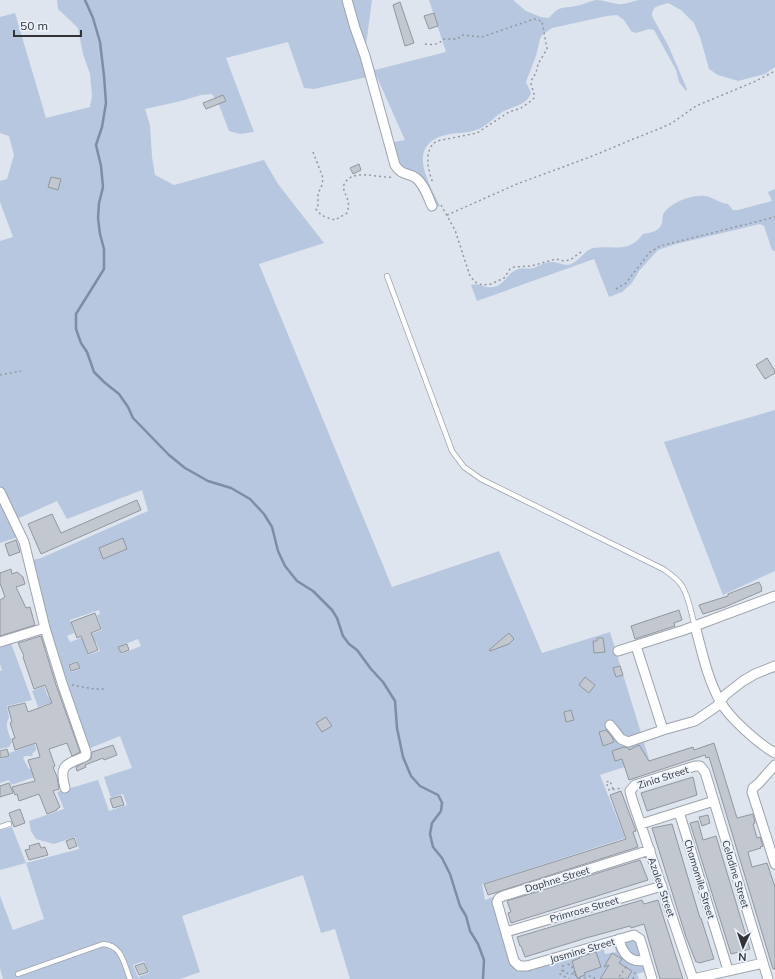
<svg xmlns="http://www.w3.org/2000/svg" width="775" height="979" viewBox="0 0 775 979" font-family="Mulish,sans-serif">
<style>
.green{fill:#b7c7e0;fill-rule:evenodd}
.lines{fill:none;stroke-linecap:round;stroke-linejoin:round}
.stream{stroke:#7d8da5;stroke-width:2.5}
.building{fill:#c2c7d0;stroke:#91979f}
.service-casing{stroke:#9ea4ac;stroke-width:6}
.minor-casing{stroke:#9ea4ac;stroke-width:11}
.path{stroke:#93979e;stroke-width:1.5;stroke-dasharray:2 3;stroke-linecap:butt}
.service{stroke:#fff;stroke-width:4.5}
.minor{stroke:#fff;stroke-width:9}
.labels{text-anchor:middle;stroke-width:3.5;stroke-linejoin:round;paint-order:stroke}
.street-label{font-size:10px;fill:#313337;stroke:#ecf2fb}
</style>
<rect width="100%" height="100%" fill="#dfe5ee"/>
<!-- green -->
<path class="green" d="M57 0H372L366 45 375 70 446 52 429 0H513L526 11 541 17 549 18C560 5 561 9 576 6 583 5 589 1 596 0 604 0 610 3 618 4 624 5 633 1 639 0H775V67L765 74 738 81 718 75 709 69 700 37 694 23 681 10 668 3C660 6 652 5 652 16L668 45 687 89 686 91 679 82 676 70 654 30 649 29 636 33 631 31 624 20 617 15 607 16 552 28 542 35 540 39 536 56 526 82 531 93C527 105 514 106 504 111 495 116 488 125 479 129 467 134 452 132 439 137 407 150 431 186 440 206L435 208 431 194 402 170 392 147 394 142 405 140 376 75 314 89 304 88 288 42 226 58 254 132 240 134 229 131 219 105 212 94 201 95 181 101 145 109 150 125 152 157 155 175 174 185 264 160 278 184 324 243 259 264 392 587 499 551 542 653 610 632 649 759 600 775 625 838 482 884 485 900 493 897 513 966 603 946 605 954 616 952 614 944 633 940 636 941 646 971 637 974 639 979H350L335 929 321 933 303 875 182 916 200 972 180 979H3L0 968V896L13 930 44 919 26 863 0 870V830L12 827 26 863 79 849 75 837 54 844 36 839 31 831 29 821 64 809 57 792 98 780 109 811 127 805 123 794 111 798 104 777 132 768 120 736 88 749 50 636 33 560 41 558 148 511 142 490 67 519 57 501 17 519 0 486V241L13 237 0 202V181L7 179 14 155 9 136 0 133V17L15 13 46 118 90 107 92 96 90 74 83 54 78 28 58 9ZM99 610 100 614 97 615 102 630 70 642 67 636 74 633 70 620ZM138 639 141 646 121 654 118 647ZM96 642 100 651 88 655 85 647ZM77 661 80 669 71 672 68 665ZM144 961 149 973 138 977 133 965Z
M775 189V251L772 250 764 226 760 224 676 244 658 250 639 271 632 283 622 292 609 297 594 259 477 301 471 285C478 282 486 289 494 287 505 284 507 273 518 269 523 268 528 269 533 268 539 266 545 262 551 262 558 261 564 267 571 264 579 261 585 250 593 248 613 245 628 254 643 234 649 233 656 232 660 227 663 223 662 219 663 215 668 203 693 194 705 196 713 197 719 203 728 204L733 210H738L772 201 768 192Z
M775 410V571L723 595 664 442Z
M0 500 18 537 0 543Z
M11 643 32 700 7 706 9 718C4 725 9 734 12 742L9 747 0 749V671L2 670 0 664V647Z
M44 686 48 697 51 696 54 702 38 707 32 691Z
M35 744 36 750 32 754 33 756H25L23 758 29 769H32L35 777 11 785 9 780 0 783V759L10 756 9 753Z"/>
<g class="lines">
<!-- stream -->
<path class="stream" d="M85 0 93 18 100 42 104 76 106 103 102 127 96 145 101 166 103 187 99 203 98 218 100 234 104 249V269L76 314V329L81 343 87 352 94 372 104 382 119 394 128 407 133 418 169 455 185 468 208 481 231 488 250 499 264 514 272 527 278 551 285 566 297 581 313 591 332 610 337 618 343 636 349 644 357 650 371 669 383 682 395 701 397 728 403 757 411 776 420 786 438 795 442 803 441 811 432 823 430 834 433 847 442 858 450 874 460 906 466 916 470 931 478 944 484 960 483 979"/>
</g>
<!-- building -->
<path class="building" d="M400 2 414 43 405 46 393 5Z
M434 13 438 26 429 29 424 16Z
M223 95 226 101 206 109 203 103Z
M359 164 361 170 353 174 350 168Z
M51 177 61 179 58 190 48 187Z
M767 358 775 371V373L765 379 756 365Z
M137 500 141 510 41 554 28 524 52 514 61 533Z
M123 538 127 549 103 559 99 548Z
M16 540 20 552 9 556 5 544Z
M11 569 12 574 17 572 23 577 25 584 16 587 26 608 30 607 35 625 0 636V600L5 597 0 583V573Z
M759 582 762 588 761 589 762 591 725 607 703 614 699 605 728 596V594Z
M679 610 682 620 674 623 675 626 635 639 631 626Z
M95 613 101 629 91 633 98 650 88 654 81 636 77 638 71 622Z
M509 633 514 639 509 644 490 651 489 650Z
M41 636 56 685 80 752 72 756 67 743 49 749 55 766 53 767 57 777 59 789 53 791 60 807 57 809V810L47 814 39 794 19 801 17 794 15 795 12 787 35 781 28 760 40 757 36 743 15 750 12 739 15 738 10 723 12 722 8 707 25 703 28 712 52 703 45 685 34 689 23 657 24 656 18 643Z
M597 638H603L605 652 594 653 593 641H597Z
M127 644 129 650 121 653 118 647Z
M77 662 80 668 71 671 69 665Z
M620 666 623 675 616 677 613 668Z
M585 677 595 685 589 693 579 685Z
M571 710 574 720 566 722 564 712Z
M326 717 332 726 322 732 316 723Z
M606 730 612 737 614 742 603 746 599 732Z
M714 743 737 818 753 814 755 823 753 824 757 838 760 837 763 846 760 847 761 848 748 852 752 867 767 863 775 887V969H773L709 757 706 758 705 755 629 780 622 759 615 761 612 751 624 747 628 748 629 750 639 745 649 761 693 747 694 750Z
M113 745 117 755 104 760 103 758 85 765 86 767 77 771 76 767 91 759 92 752Z
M7 749 9 756 0 758V751Z
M693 777 697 795 647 811 641 793Z
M9 783 13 793 0 797V786Z
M621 791 636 831 633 832 638 847 488 895 484 884 626 839 610 795Z
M121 796 124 805 113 808 110 799Z
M20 809 25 823 14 827 9 813Z
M708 815 710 823 702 826 699 817Z
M698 821 703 840 716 836 750 949 731 954 690 823Z
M672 824 700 918H701L714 959 699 963 698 962H696L686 937 652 828Z
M74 838 77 846 69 849 66 841Z
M39 843 41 848 45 847 48 855 29 860 25 850 30 849 29 846Z
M640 860 648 880 511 923 508 913 511 912 507 901Z
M642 900 644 904 658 900 683 979H660L644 924 631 928 630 926 586 938 525 957 521 946H520L517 937Z
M596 952 601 967 584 973 585 975 577 978 572 961 580 958 579 957Z
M612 953 622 959 619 963 632 971 627 979H600L609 965 604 967Z
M144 963 148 972 139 975 135 966Z"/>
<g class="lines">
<!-- service casing -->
<g class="service-casing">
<path id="service" d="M387 276 452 451 464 467 481 479 663 569C670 574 678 579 682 586 689 597 691 613 695 626
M0 827 9 824
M18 974 103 944C122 945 124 964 130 979"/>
</g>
<!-- minor casing -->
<g class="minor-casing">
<path id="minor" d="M347 0 355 28 365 56 395 165C402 176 407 172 416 178 424 184 428 197 432 206
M0 492 24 542 45 628 62 683 86 752V756L84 757C65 765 59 765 65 788
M695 626C702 651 707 678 720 701 729 718 759 744 775 753
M0 642 45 628
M618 651 684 630 775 596
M610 725 621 739 628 742 663 730 636 646
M663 730 695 721 717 706 725 695 743 681 755 674 775 666
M775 765 759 783 753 788 752 792 775 864
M679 812 728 970
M641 824 714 801
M650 850 503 896 499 898 497 902 514 961 519 966H527L634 935 640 939 652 979
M506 932 662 886
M619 939C622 953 630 964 646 960
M693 979 632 799 630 791 635 785 695 766H700L705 772 768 979
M693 979 763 963"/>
</g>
<!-- path -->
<path class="path" d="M425 44C432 45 439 45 443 39H457L463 35 482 37 534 19 542 21 547 49 538 64 536 73 532 79 531 84 534 94V98L531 101 521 108 509 112 477 133 437 141C423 149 428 171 433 183
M313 152 323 178 322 185 318 194V205L316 209C320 216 328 218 335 220L347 213C351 201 346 198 343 187 350 166 378 179 394 177
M441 205 455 230 470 276 475 282 482 285 491 284 504 278 510 269 514 267 531 266 556 259 564 261 570 260 581 252
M447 215 517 184 590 157 631 140 661 128 672 123 696 106 756 81 775 71
M616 289 626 283 649 253 660 246 775 217
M0 375 21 371
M72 685 94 689H105
M613 789 610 781 606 782 609 790 623 788
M563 965V970L560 972V974L569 979
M563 970 565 973 575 974 571 965 567 964
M575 974 577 979
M579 979 590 976 597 979
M623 979 619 977 626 967 625 965
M633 979 636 970"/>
<!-- service -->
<use href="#service" class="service"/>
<!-- minor -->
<use href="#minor" class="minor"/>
</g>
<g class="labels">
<!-- street labels -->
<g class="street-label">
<text transform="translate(663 777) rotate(-18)" y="4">Zinia Street</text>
<text transform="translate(736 874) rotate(73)" y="4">Celadine Street</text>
<text transform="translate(557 879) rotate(-17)" y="4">Daphne Street</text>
<text transform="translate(700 879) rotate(73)" y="4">Chamomile Street</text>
<text transform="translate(662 887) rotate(71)" y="4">Azalea Street</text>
<text transform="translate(584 909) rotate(-16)" y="4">Primrose Street</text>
<text transform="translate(582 950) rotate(-16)" y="4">Jasmine Street</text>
</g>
</g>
<!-- north arrow -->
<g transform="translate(743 947) rotate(183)" stroke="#ecf2fb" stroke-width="3" paint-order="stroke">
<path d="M0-3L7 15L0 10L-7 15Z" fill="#313337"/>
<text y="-6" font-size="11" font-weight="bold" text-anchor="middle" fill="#313337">N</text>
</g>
<!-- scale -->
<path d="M14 30v6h67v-6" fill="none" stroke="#313337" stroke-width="2"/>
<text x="20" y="30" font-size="12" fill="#313337" stroke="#ecf2fb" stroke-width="3" paint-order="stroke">50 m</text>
</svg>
